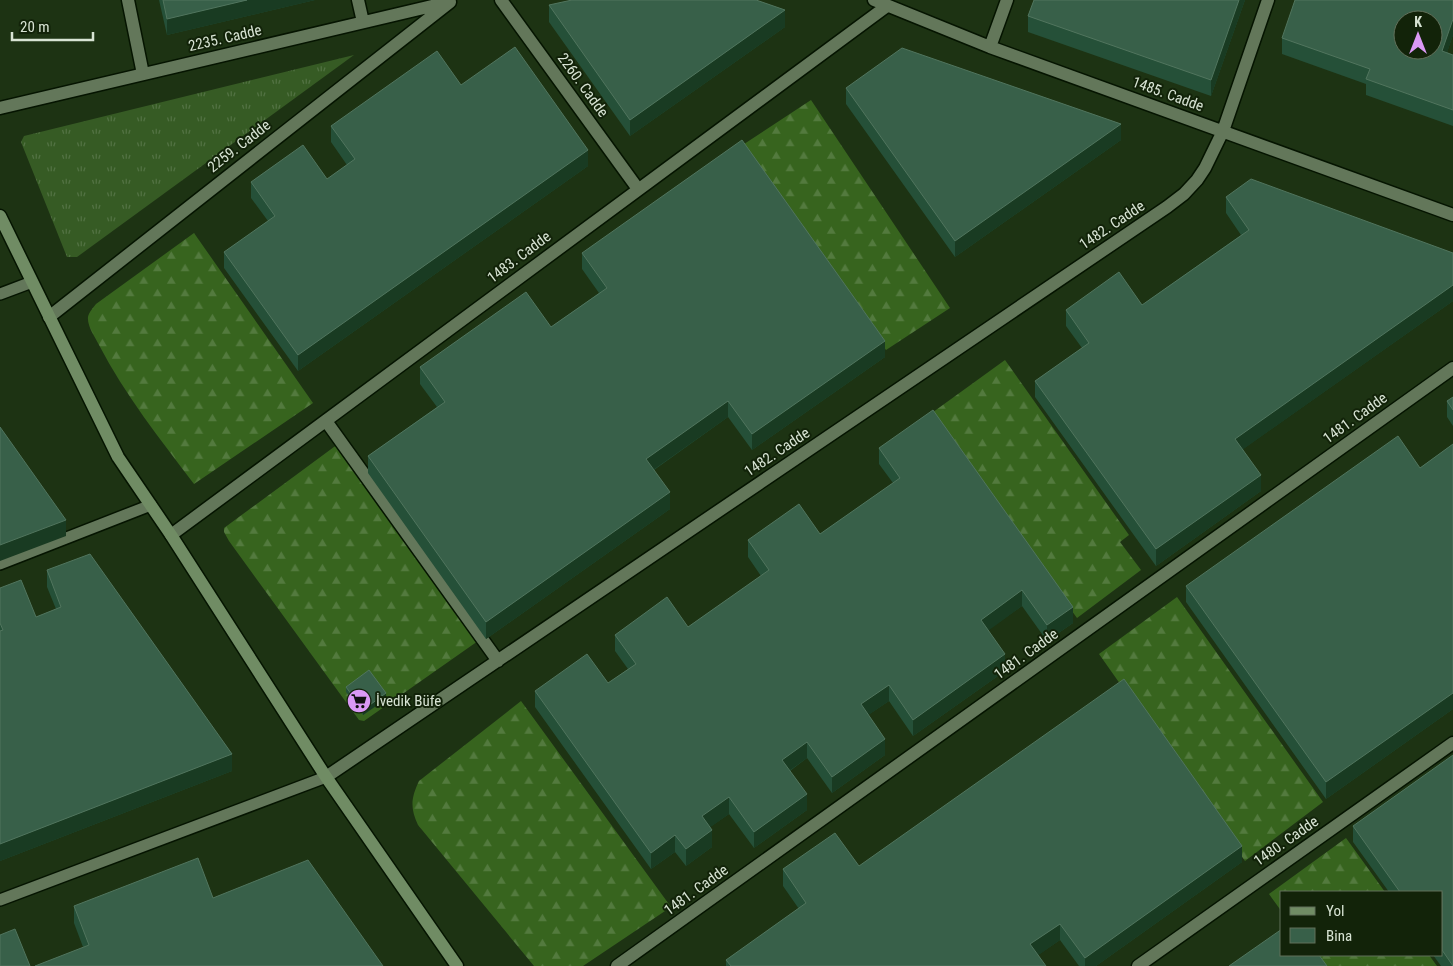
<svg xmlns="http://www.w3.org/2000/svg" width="1453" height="966" viewBox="0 0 1453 966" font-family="'Roboto Condensed',sans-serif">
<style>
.built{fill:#1d3313;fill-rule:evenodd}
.grass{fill:url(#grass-tufts)}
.forest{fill:url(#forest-firs)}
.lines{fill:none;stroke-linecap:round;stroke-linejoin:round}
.lane-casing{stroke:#051400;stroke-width:14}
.street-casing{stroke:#051400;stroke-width:15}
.secondary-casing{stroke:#051400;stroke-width:15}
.lane{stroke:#63775a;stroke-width:11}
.street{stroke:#63775a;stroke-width:12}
.secondary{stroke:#708c64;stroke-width:12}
.wall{fill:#255038}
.shaded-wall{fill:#193b22}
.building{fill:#386049;stroke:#51755e;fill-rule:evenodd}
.labels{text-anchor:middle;stroke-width:4;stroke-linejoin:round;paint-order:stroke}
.street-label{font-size:15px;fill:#d8e4d4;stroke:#122309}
.poi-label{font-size:15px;fill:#d8e4d4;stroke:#122309;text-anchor:start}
</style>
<defs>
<pattern id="grass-tufts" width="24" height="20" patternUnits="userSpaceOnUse" patternTransform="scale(1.25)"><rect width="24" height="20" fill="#365b24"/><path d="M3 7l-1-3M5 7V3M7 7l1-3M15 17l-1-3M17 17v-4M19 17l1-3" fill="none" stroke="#527243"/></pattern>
<pattern id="forest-firs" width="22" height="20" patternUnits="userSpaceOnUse" patternTransform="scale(1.25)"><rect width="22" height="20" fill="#37641e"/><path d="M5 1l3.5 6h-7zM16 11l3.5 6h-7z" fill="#537a3e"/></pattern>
</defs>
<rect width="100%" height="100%" fill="#1b2c13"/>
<!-- built -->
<path class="built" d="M0 0H1453V966H0ZM1403 20H1433V50H1403ZM1282 892H1442V955H1282Z"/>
<!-- grass -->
<path class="grass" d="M354 55 77 257H67L21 142 24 136Z"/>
<!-- forest -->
<path class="forest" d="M811 100 950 308 886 350 741 146Z
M194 233 313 403 194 484C160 439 125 395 99 345 95 337 87 326 88 317 89 312 93 308 96 304Z
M1005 360 1129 535 1120 542 1141 570 1077 618 929 415Z
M338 444 478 641 364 721 359 720 229 541 224 532V528Z
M1177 597 1323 802 1245 861 1099 654Z
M521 701 671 907 583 966H534L418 825C410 808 411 798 419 781Z
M1346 838 1385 892H1282V912L1269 894Z
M1312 955H1429L1437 966H1321Z"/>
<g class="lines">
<!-- lane casing -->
<g class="lane-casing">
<path id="lane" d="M0 294 32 282
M0 564 151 505
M0 900 326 777"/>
</g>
<!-- street casing -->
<g class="street-casing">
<path id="street" d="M128 0 143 74
M358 0 363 22
M501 0 638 189
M874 0 990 47 1453 215
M990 47 1007 0
M0 108 445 3
M49 317 450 2
M326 421 498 661
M171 535 887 6
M326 777 1167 207 1184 194 1197 180 1205 168 1223 131 1268 0
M617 966 1453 368
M1138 966 1453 743"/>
</g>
<!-- secondary casing -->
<g class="secondary-casing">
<path id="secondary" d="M0 216 118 457 171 535 326 777 457 966"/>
</g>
<!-- lane -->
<use href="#lane" class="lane"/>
<!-- street -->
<use href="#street" class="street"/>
<!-- secondary -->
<use href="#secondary" class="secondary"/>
</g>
<!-- wall -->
<path class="wall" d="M159 0H315L167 35Z
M1034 0H1245L1211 96 1028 32V16Z
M549 5 785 27 630 136 549 22Z
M1453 35 1447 52 1453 55V126L1366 95V84L1282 54V38Z
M461 85 588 166 298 371 224 268V252L268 221 251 198V182L327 179 347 165 331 142V126Z
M846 88 1121 140 955 257 846 104Z
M1226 197 1453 253V301L1243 449 1261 491 1156 566 1035 397V381L1082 348 1066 326V310L1142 305 1241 235 1226 213Z
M582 253 885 357 752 450 728 417 654 470 670 509 486 639 368 473V456L437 407 420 384V367L551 327 599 293 582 269Z
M1453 397V426L1447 417V401Z
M1453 444V709L1326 799 1186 602V586L1420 468Z
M879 448 1073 623 1047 641 1022 606 988 630 1005 671 913 736 889 701 868 715 885 755 832 793 807 758 790 771 807 810 754 848 729 814 710 827 712 847 686 866 675 852 651 869 535 707V691L608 683 628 669 615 651V635L688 627 761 576 748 557V540L820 534 893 483 879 464Z
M47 570 232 771 0 861V588L36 617 56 609 47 587Z
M346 687 386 699 363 715 346 692Z
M1453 755V966H1441L1433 955H1442V892H1389L1353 842V826Z
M1242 862 1096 966H1079L1060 940 1038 955 1046 966H726V960L799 909 783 886V869L859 866Z
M213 898 83 947 74 923V906Z"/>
<!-- shaded-wall -->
<path class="shaded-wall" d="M247 0H315L167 35V19Z
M1239 0H1245L1211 96V80Z
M785 10V27L630 136V120Z
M1453 19V35L1442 67V51Z
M1121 124V140L955 257V241Z
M588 150V166L298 371V355Z
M1453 285V301L1235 455V439Z
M885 341V357L752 450V434Z
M728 401V417L646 475V459Z
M1261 475V491L1156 566V549Z
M670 492V509L486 639V622Z
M66 520V536L0 561V545Z
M1022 590V606L981 636V620Z
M1073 607V623L1047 641V625Z
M1005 654V671L913 736V720Z
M889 685V701L861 720V704Z
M386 693V699L363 715V710Z
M1453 693V709L1326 799V782Z
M885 739V755L832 793V777Z
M807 742V758L782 776V760Z
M232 754V771L0 861V844Z
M807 794V810L754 848V832Z
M729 797V814L702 833V816Z
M712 830V847L686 866V849Z
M675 835V852L651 869V853Z
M1242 846V862L1096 966H1085V958Z
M1060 924V940L1030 961V944Z"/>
<!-- building -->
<path class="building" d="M163 0H247L167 19Z
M572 0H756L785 10 630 120 549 5Z
M1034 0H1239L1211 80 1028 16Z
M1295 0H1453V19L1442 51 1453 55V110L1366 79 1370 69 1282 38ZM1403 20H1433V50H1403Z
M515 47 588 150 298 355 224 252 275 216 251 182 303 145 327 179 355 159 331 126 437 51 461 85Z
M902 48 1121 124 955 241 846 88Z
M742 140 885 341 752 434 728 401 646 459 670 492 486 622 368 456 445 402 420 367 526 292 551 327 607 288 582 253Z
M1251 179 1453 253V285L1235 439 1261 475 1156 549 1035 381 1089 343 1066 310 1119 272 1142 305 1249 230 1226 197Z
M1453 397V410L1447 401Z
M933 410 1073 607 1047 625 1022 590 981 620 1005 654 913 720 889 685 861 704 885 739 832 777 807 742 782 760 807 794 754 832 729 797 702 816 712 830 686 849 675 835 651 853 535 691 587 654 608 683 636 664 615 635 667 597 688 627 769 570 748 540 799 504 820 534 900 478 879 448Z
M0 427 66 520 0 545Z
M1398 436 1420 468 1453 444V693L1326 782 1186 586Z
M90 554 232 754 0 844V631L3 630 0 623V588L21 580 36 617 61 607 47 570Z
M369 670 386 693 363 710 346 687Z
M1124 679 1242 846 1085 958 1060 924 1030 944 1046 966H731L726 960 806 903 783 869 835 833 859 866Z
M1453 755V966L1442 950V892H1400L1353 826Z
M198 858 213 898 308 860 383 966H35L89 945 74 906Z
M15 929 30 966H0V935Z
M1282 929V955H1319L1327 966H1229Z"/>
<!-- icons -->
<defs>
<g id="supermarket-disc" transform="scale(1.25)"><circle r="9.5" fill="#db99f5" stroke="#122309"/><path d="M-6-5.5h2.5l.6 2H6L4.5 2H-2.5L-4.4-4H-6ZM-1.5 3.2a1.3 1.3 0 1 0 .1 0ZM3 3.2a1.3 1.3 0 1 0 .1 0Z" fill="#111"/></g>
</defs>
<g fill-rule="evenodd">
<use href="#supermarket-disc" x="359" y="701"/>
</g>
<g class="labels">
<!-- street labels -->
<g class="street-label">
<text transform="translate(225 38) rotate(-13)" y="5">2235. Cadde</text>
<text transform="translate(583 85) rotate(54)" y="5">2260. Cadde</text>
<text transform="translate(1168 94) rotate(20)" y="5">1485. Cadde</text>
<text transform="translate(239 146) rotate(-38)" y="5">2259. Cadde</text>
<text transform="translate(1112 225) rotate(-34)" y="5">1482. Cadde</text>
<text transform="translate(519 257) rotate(-37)" y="5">1483. Cadde</text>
<text transform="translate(1355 418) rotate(-36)" y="5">1481. Cadde</text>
<text transform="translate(777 452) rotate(-34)" y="5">1482. Cadde</text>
<text transform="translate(1026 654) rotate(-36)" y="5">1481. Cadde</text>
<text transform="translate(1286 841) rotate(-35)" y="5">1480. Cadde</text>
<text transform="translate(696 890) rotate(-36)" y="5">1481. Cadde</text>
</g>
<!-- poi labels -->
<g class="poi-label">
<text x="376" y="706">İvedik Büfe</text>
</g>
</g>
<!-- legend -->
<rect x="1280" y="891" width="162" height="65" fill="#122309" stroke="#61705a"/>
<rect x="1290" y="907" width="25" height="8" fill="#708c64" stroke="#61705a"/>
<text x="1326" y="916" font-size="15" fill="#d8e4d4">Yol</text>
<rect x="1290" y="928" width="25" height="15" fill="#386049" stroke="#61705a"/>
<text x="1326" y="941" font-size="15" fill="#d8e4d4">Bina</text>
<!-- north arrow -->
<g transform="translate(1418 35)"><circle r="24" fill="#122309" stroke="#61705a"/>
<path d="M0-4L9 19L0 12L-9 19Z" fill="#db99f5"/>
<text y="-8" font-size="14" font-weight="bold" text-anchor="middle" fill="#d8e4d4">K</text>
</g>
<!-- scale -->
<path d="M12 32v8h81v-8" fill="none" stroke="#d8e4d4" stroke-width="2.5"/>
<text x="20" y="32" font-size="15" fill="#d8e4d4" stroke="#122309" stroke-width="4" paint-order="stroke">20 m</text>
</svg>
